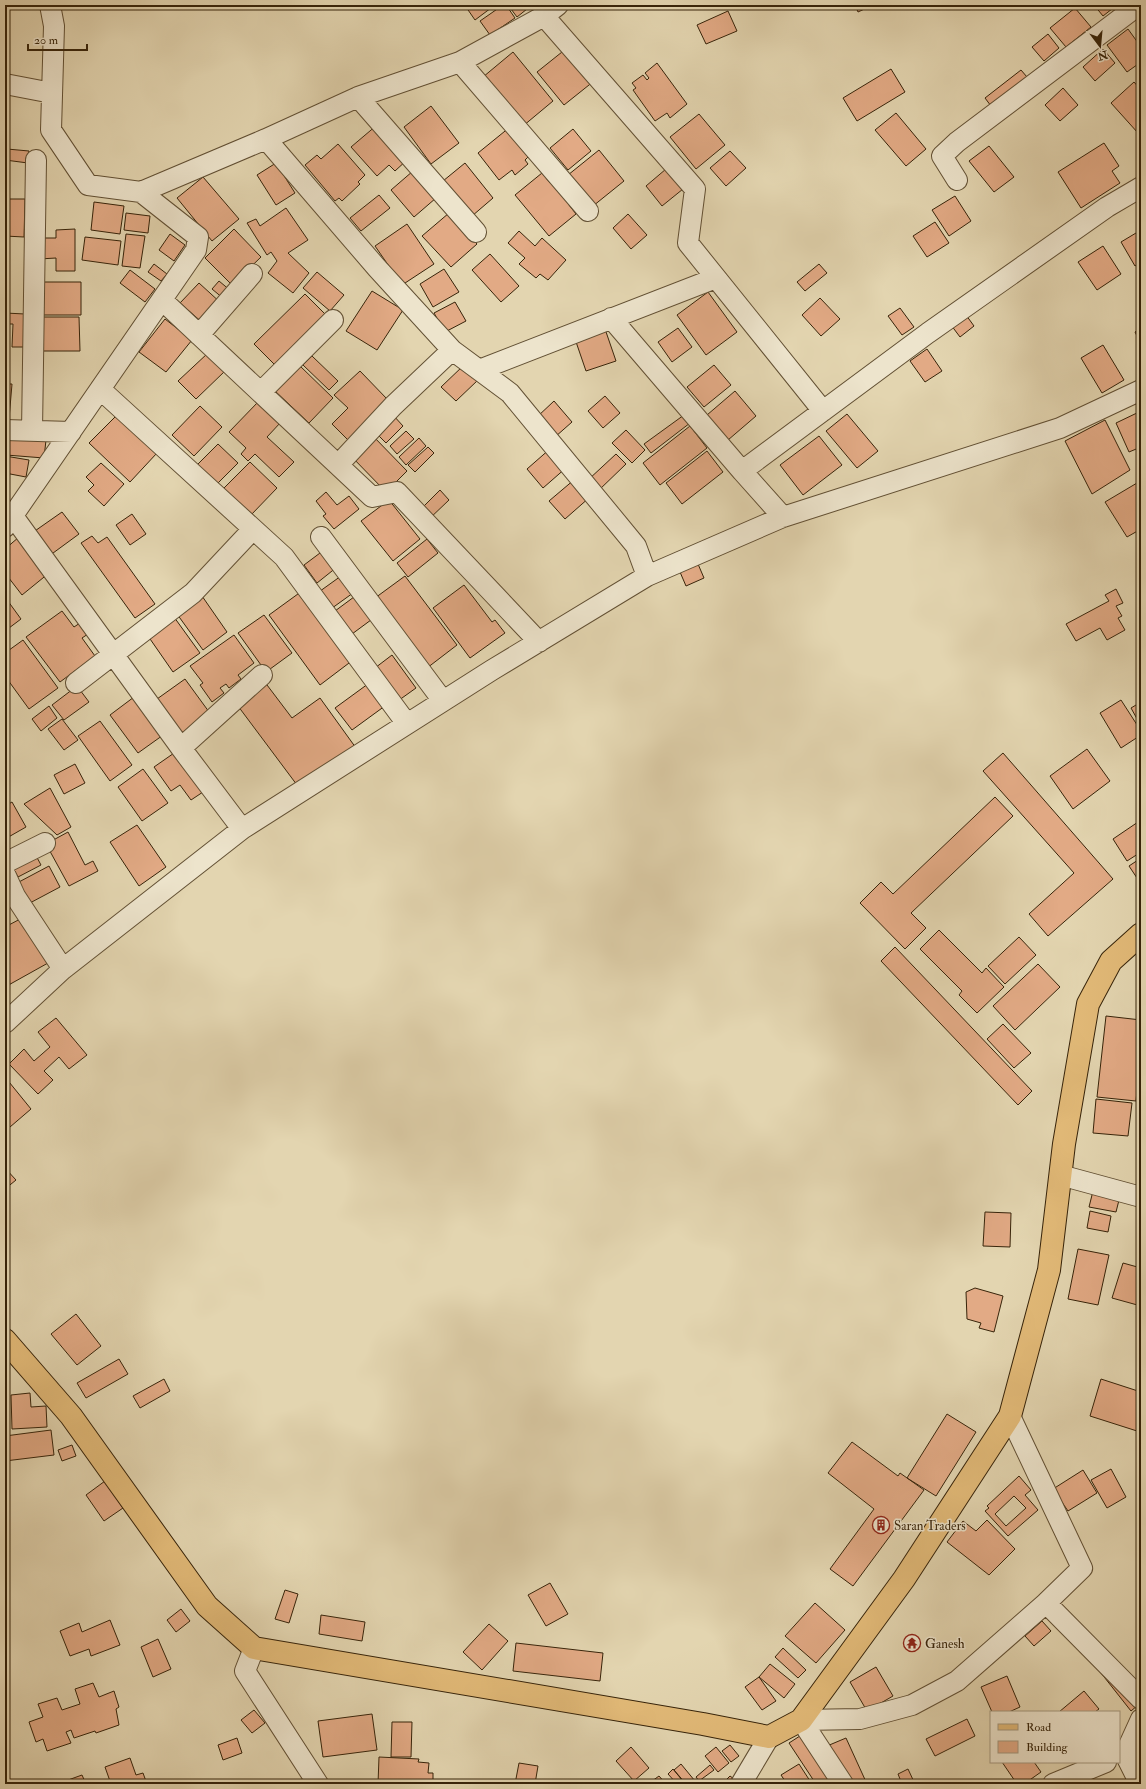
<svg xmlns="http://www.w3.org/2000/svg" width="1146" height="1789" viewBox="0 0 1146 1789" font-family="'IM FELL Double Pica',serif">
<style>
.building{fill:#e2aa85;stroke:#37240a;fill-rule:evenodd}
.lines{fill:none;stroke-linecap:round;stroke-linejoin:round}
.minor-casing{stroke:#625034;stroke-width:22}
.primary-casing{stroke:#37240a;stroke-width:24}
.minor{stroke:#ede4cc;stroke-width:20}
.primary{stroke:#e2ba78;stroke-width:22}
.labels{text-anchor:middle;stroke-width:3;stroke-linejoin:round;paint-order:stroke}
.poi-label{font-size:13px;fill:#37240a;stroke:#ede4cc;text-anchor:start}
</style>
<rect width="100%" height="100%" fill="#e3d5b0"/>
<filter id="stains"><feTurbulence type="fractalNoise" baseFrequency=".005" numOctaves="4"/><feColorMatrix values="0 0 0 0 .2 0 0 0 0 .09 0 0 0 0 .02 0 0 0 .5 -.17"/></filter>
<radialGradient id="worn" r=".72"><stop offset=".6" stop-color="#630" stop-opacity="0"/><stop offset="1" stop-color="#630" stop-opacity=".3"/></radialGradient>
<!-- building -->
<path class="building" d="M469 5H495L475 20 466 7Z
M503 5H506L515 18 490 35 480 21Z
M508 5H532L517 17Z
M855 5H873L858 12Z
M1094 5H1117L1103 16Z
M1075 8 1091 27 1066 47 1050 28Z
M728 11 737 31 706 44 697 25Z
M1128 29 1141 47V62L1127 72 1107 45Z
M1048 34 1059 48 1044 61 1032 47Z
M567 48 594 81 564 105 537 72Z
M1103 49 1115 63 1095 81 1083 67Z
M513 52 553 101 523 126 483 77Z
M657 63 687 104 670 118 667 113 655 121 633 90 636 88 632 83 643 75 647 80 649 78 645 73Z
M891 69 905 92 857 121 843 98Z
M1021 70 1027 77 991 106 985 98Z
M1134 82 1141 90V130L1138 133 1111 103Z
M1063 88 1078 105 1060 121 1045 105Z
M431 106 459 143 431 164 404 127Z
M896 113 926 149 906 166 875 130Z
M699 114 725 145 696 169 670 137Z
M377 125 408 159 395 171 389 165 377 176 351 147Z
M510 127 531 154 525 160 528 164 515 175 512 170 499 180 478 153Z
M573 129 591 151 568 170 550 148Z
M1104 143 1119 166 1112 171 1120 183 1081 208 1058 172Z
M338 144 365 175 358 182 360 184 342 201 339 198 335 201 305 165 317 155 321 159Z
M989 146 1014 177 994 192 969 161Z
M7 149 29 151 28 163 5 160Z
M599 150 624 181 593 206 568 175Z
M730 151 746 168 726 186 710 168Z
M276 163 295 193 276 205 257 175Z
M465 163 493 198 472 216 443 181Z
M666 169 683 189 662 206 646 186Z
M413 171 436 198 414 217 391 190Z
M542 173 550 183 554 180 572 202 569 205 576 214 549 236 515 195Z
M203 177 239 219 212 241 177 198Z
M379 195 390 208 361 231 350 218Z
M955 196 971 221 949 236 932 210Z
M5 199H25L24 237 5 236Z
M94 202 124 206 120 234 91 230Z
M286 208 308 240 288 253 309 273 293 293 268 273 277 261 271 252 267 255 247 223 256 219 260 226Z
M126 213 150 216 148 233 124 230Z
M449 213 477 244 451 267 422 236Z
M628 214 647 235 631 249 613 228Z
M935 222 949 243 927 257 913 236Z
M407 224 434 264 402 285 375 246Z
M75 229V271H56V258L39 259V238H56V230Z
M234 229 261 257 232 285 205 258Z
M1141 230V262L1135 266 1121 242Z
M519 231 535 246 542 238 566 260 548 280 540 274 536 278 519 264 525 258 508 243Z
M126 234 145 236 140 268 122 266Z
M170 234 185 245 174 261 159 250Z
M85 237 121 241 118 265 82 260Z
M1103 246 1121 274 1097 290 1078 262Z
M490 254 519 286 501 302 472 270Z
M154 264 167 274 161 281 148 272Z
M819 264 827 273 805 291 797 282Z
M444 269 459 292 433 307 420 284Z
M130 270 155 289 145 302 120 283Z
M317 272 344 295 330 311 303 288Z
M219 281 231 291 224 299 212 289Z
M36 282H81V315H36Z
M199 283 222 304 204 324 180 303Z
M372 291 403 310 377 350 346 331Z
M708 292 737 332 706 355 677 315Z
M305 294 330 319 279 369 254 344Z
M820 298 840 319 821 336 802 315Z
M455 302 466 321 445 332 434 313Z
M900 308 914 327 902 335 888 316Z
M5 313 25 314 24 347H12L13 324H5Z
M966 315 974 326 960 337 951 325Z
M35 317H79L80 351H36Z
M165 319 192 340 166 372 139 352Z
M604 326 616 361 586 371 574 336Z
M5 327H9V350H5Z
M678 328 692 347 672 362 658 342Z
M1141 328V344L1135 332Z
M1103 345 1124 380 1102 393 1081 358Z
M927 349 942 371 925 382 910 361Z
M208 353 225 371 196 399 178 381Z
M312 356 338 381 329 390 303 365Z
M299 365 333 398 309 423 274 390Z
M464 365 478 380 456 401 441 387Z
M714 365 731 385 704 407 687 387Z
M360 371 388 400 348 440 332 424 348 408 334 395Z
M5 384H12L9 419 5 418Z
M735 391 756 416 728 440 707 415Z
M605 396 620 413 603 428 588 411Z
M259 401 281 422 267 437 294 462 279 477 255 454 248 461 241 454 246 448 229 432Z
M554 401 572 422 555 437 537 417Z
M1141 401V447L1129 452 1116 423 1139 412 1136 404Z
M200 406 222 427 194 456 172 435Z
M847 414 878 451 857 468 826 431Z
M117 415 157 453 130 482 89 443Z
M393 415 403 426 386 443 375 432Z
M684 415 690 423 651 453 644 444Z
M1105 420 1130 470 1092 494 1065 441Z
M690 426 707 448 660 485 643 463Z
M626 430 645 450 632 463 612 443Z
M406 431 414 439 397 454 390 446Z
M371 434 407 471 386 492 349 454Z
M8 436 46 440 44 458 6 455Z
M819 436 842 465 803 495 780 465Z
M419 438 426 446 406 465 399 457Z
M218 444 238 463 216 485 196 466Z
M428 447 434 453 415 472 408 465Z
M551 448 567 467 543 488 527 469Z
M707 451 723 472 682 504 666 483Z
M616 454 626 464 598 491 588 480Z
M5 456 29 460 26 477 5 473Z
M250 462 277 488 251 515 223 489Z
M101 463 124 484 104 506 88 491 94 485 86 477Z
M575 479 590 497 565 519 549 501Z
M1137 483 1141 491V529L1127 537 1105 502Z
M440 490 449 500 427 521 418 512Z
M326 492 337 505 349 496 359 509 334 529 323 516 326 514 316 501Z
M389 500 420 539 393 561 361 521Z
M62 512 79 534 49 556 32 533Z
M132 514 146 534 130 545 116 525Z
M92 536 98 543 107 537 155 604 135 618 81 543Z
M19 537 49 573 22 595 5 573V549Z
M427 539 438 553 408 577 397 563Z
M324 550 337 567 317 583 304 565Z
M698 564 704 578 686 586 680 572Z
M341 576 353 593 328 611 316 594Z
M405 576 457 645 427 668 375 598Z
M464 585 492 622 495 620 505 633 470 658 433 608Z
M1116 589 1123 603 1116 606 1122 616 1118 618 1125 630 1107 640 1100 628 1076 641 1066 624 1109 601 1105 595Z
M302 591 353 660 320 685 269 615Z
M358 594 375 617 352 634 335 611Z
M202 596 227 632 203 650 177 614Z
M5 597 21 619 5 631Z
M62 611 74 627 80 623 88 634 82 638 95 656 60 682 26 637Z
M264 615 292 653 266 672 238 633Z
M174 617 200 653 173 672 148 636Z
M234 635 254 663 238 675 241 679 229 688 226 684 220 688 224 693 212 702 200 685 203 683 190 666Z
M23 640 58 688 29 709 5 676V653Z
M392 655 416 688 395 703 371 671Z
M185 679 212 716 184 736 157 699Z
M264 681 292 718 320 698 356 748 300 789 235 702Z
M372 681 389 703 352 730 335 708Z
M77 686 89 702 64 720 52 705Z
M138 694 166 733 138 753 110 715Z
M1121 700 1141 731V735L1121 748 1100 713Z
M1141 702V726L1131 708Z
M49 706 57 718 41 731 32 719Z
M62 719 78 740 64 750 48 729Z
M100 721 132 765 110 781 78 736Z
M1087 749 1110 781 1073 809 1050 776Z
M177 751 206 790 191 800 180 785 171 791 154 767Z
M1003 753 1113 879 1048 936 1029 914 1074 873 983 771Z
M75 764 85 783 64 794 54 775Z
M143 769 168 803 142 821 118 787Z
M50 788 71 827 57 835 24 804Z
M995 797 1013 816 911 913 926 928 905 949 860 903 881 882 893 894Z
M12 802 26 827 5 839V806Z
M1141 820V852L1127 861 1113 839Z
M137 825 166 867 139 886 110 842Z
M68 832 85 865 93 861 98 871 69 886 46 844Z
M34 852 41 865 18 877 11 864Z
M1141 858V884L1129 866Z
M49 866 60 887 28 904 17 883Z
M24 917 48 963 5 987V927Z
M939 930 982 973 986 968 1004 987 977 1013 959 995 962 991 920 949Z
M1019 937 1036 955 1005 984 988 966Z
M895 947 1032 1091 1018 1105 881 961Z
M1038 964 1060 987 1015 1030 993 1006Z
M1106 1016 1141 1020V1048L1136 1101 1097 1097Z
M56 1018 87 1055 69 1069 59 1057 44 1071 53 1080 38 1094 9 1064 24 1049 34 1061 50 1047 38 1032Z
M1003 1024 1031 1053 1014 1068 987 1039Z
M5 1077 31 1109 10 1127 5 1121Z
M1096 1099 1132 1103 1128 1136 1093 1133Z
M5 1168 16 1180 5 1189Z
M1093 1191 1120 1196 1116 1212 1089 1207Z
M1090 1211 1111 1216 1108 1232 1087 1228Z
M985 1212 1011 1213 1010 1247 983 1246Z
M1078 1249 1109 1255 1098 1305 1068 1299Z
M1123 1263 1141 1268V1306L1112 1298Z
M975 1288 1003 1296 994 1332 979 1328 981 1323 967 1319 966 1292Z
M76 1314 101 1346 77 1365 51 1334Z
M119 1359 128 1374 86 1398 77 1383Z
M164 1379 170 1391 140 1408 133 1396Z
M1101 1379 1141 1392V1427L1139 1426 1137 1431 1090 1416Z
M30 1393 31 1407 46 1406 47 1427 12 1429 11 1395Z
M5 1399H7V1422H5Z
M947 1414 976 1432 936 1496 907 1478Z
M51 1430 54 1455 5 1461V1436Z
M852 1442 898 1476 900 1473 924 1490 853 1586 830 1569 874 1509 828 1473Z
M72 1445 76 1456 62 1461 58 1450Z
M1111 1469 1126 1497 1107 1508 1091 1480Z
M1083 1470 1097 1493 1068 1511 1053 1489Z
M1019 1476 1031 1490 1025 1495 1038 1510 1008 1536 985 1511 989 1508 987 1506ZM1014 1496 1026 1508 1006 1526 995 1514Z
M105 1481 123 1508 104 1521 86 1495Z
M987 1520 1015 1549 989 1575 947 1542 963 1521 976 1531Z
M550 1583 568 1614 546 1626 528 1595Z
M285 1590 298 1594 289 1623 275 1619Z
M815 1603 845 1630 816 1663 785 1636Z
M181 1609 190 1621 176 1632 167 1620Z
M321 1615 365 1622 362 1641 319 1634Z
M110 1620 120 1645 91 1656 89 1649 70 1656 60 1631 79 1623 82 1632Z
M1042 1621 1051 1631 1034 1646 1025 1636Z
M489 1624 508 1641 482 1670 463 1652Z
M158 1639 171 1669 153 1677 141 1647Z
M516 1643 603 1653 600 1681 513 1671Z
M783 1648 806 1670 798 1678 775 1657Z
M770 1664 795 1684 784 1698 759 1677Z
M876 1667 893 1696 867 1711 850 1682Z
M1108 1667 1138 1705 1131 1711 1101 1673Z
M1007 1676 1020 1707 1009 1712H992L981 1687Z
M759 1677 776 1701 762 1710 745 1687Z
M93 1683 99 1697 114 1691 119 1707 116 1709 119 1725 96 1733 95 1731 74 1738 71 1730 66 1732 71 1743 47 1751 43 1739 36 1742 29 1722 43 1717 38 1704 57 1698 62 1710 80 1704 75 1689Z
M1084 1691 1099 1709 1095 1712H1059Z
M254 1710 265 1723 252 1733 241 1720Z
M372 1714 377 1750 323 1757 318 1721Z
M967 1719 975 1736 935 1756 926 1739Z
M392 1722H412L411 1757H391Z
M803 1734 836 1784H816L789 1743Z
M237 1738 242 1753 223 1760 218 1745Z
M846 1738 867 1784H850L827 1746Z
M730 1745 739 1756 731 1762 722 1751Z
M631 1747 649 1768 634 1781 616 1761Z
M716 1747 729 1763 718 1772 705 1756Z
M379 1757 419 1759 418 1762 429 1763 428 1773H433V1784H378Z
M130 1758 136 1775 143 1773 147 1784H111L105 1767Z
M1002 1762H1034L1041 1772 1024 1784H1017Z
M519 1763 538 1766 535 1784H515Z
M681 1764 695 1781 692 1784H686L674 1770Z
M799 1764 812 1784H787L781 1775Z
M710 1765 714 1770 699 1781 696 1777Z
M673 1769 682 1780 677 1784 668 1774Z
M908 1769 915 1784H902L898 1774Z
M82 1775 86 1784H57Z
M659 1776 666 1784H648Z
M730 1776 734 1779 729 1784H722Z"/>
<g class="lines">
<!-- minor casing -->
<g class="minor-casing">
<path id="minor" d="M50 5 54 26 51 130 88 185 141 192
M558 5 544 16 695 189 688 243 823 411
M460 62 588 211
M5 84 52 93
M957 180 942 156 957 142 1132 10
M476 232 358 97 460 62 544 16
M162 300 372 497 397 492 539 642
M611 318 742 471
M199 335 252 274
M452 350 510 393 636 546 647 576
M479 370 716 278
M100 389 284 557 407 724
M261 392 333 320
M5 430 71 432
M32 431 36 160
M338 465 393 406 452 350 377 268 266 139 358 97
M13 516 181 748 242 829
M783 517 742 471 928 333 1107 207 1141 187
M5 527 196 250 198 237 141 192 266 139
M321 537 443 701
M76 683 193 593 253 529
M181 748 262 675
M5 863 45 843
M5 874 15 896 63 969 5 1023
M63 969 242 829 492 670 647 576 783 517 1060 428 1141 390
M1060 1175 1141 1197
M1046 1603 1141 1699
M254 1648 245 1671 318 1784
M801 1720 860 1719 912 1705 957 1681 1046 1603 1082 1568 1010 1416
M801 1720 843 1784
M741 1784 769 1737
M1053 1784 1106 1762
M1140 1784 1125 1754 1141 1719"/>
</g>
<!-- primary casing -->
<g class="primary-casing">
<path id="primary" d="M5 1340 71 1416 207 1606 254 1648 703 1724 769 1737 801 1720 904 1579 1010 1416 1049 1270 1064 1144 1088 1004 1111 961 1141 934"/>
</g>
<!-- minor -->
<use href="#minor" class="minor"/>
<!-- primary -->
<use href="#primary" class="primary"/>
</g>
<!-- icons -->
<defs>
<g id="building-ring" transform="scale(0.9)"><circle r="9.5" fill="#ede4cc" stroke="#8f2418" stroke-width="1.5"/><path d="M-4-6H4V6H1V3H-1V6H-4ZM-2.5-4.3h1.7v1.8h-1.7ZM.8-4.3h1.7v1.8H.8ZM-2.5-1h1.7V.8h-1.7ZM.8-1h1.7V.8H.8Z" fill="#8f2418"/></g>
<g id="temple-ring" transform="scale(0.9)"><circle r="9.5" fill="#ede4cc" stroke="#8f2418" stroke-width="1.5"/><path d="M0-6L5-2H3V0L6.5 2.5H4V6H1.5V3h-3V6H-4V2.5H-6.5L-3 0V-2H-5Z" fill="#8f2418"/></g>
</defs>
<g fill-rule="evenodd">
<use href="#building-ring" x="881" y="1525"/>
<use href="#temple-ring" x="912" y="1643"/>
</g>
<g class="labels">
<!-- poi labels -->
<g class="poi-label">
<text x="894" y="1530">Saran Traders</text>
<text x="925" y="1648">Ganesh</text>
</g>
</g>
<!-- margin -->
<rect width="1146" height="1789" fill="none" stroke="#e3d5b0" stroke-width="20"/>
<rect x="6" y="6" width="1134" height="1777" fill="none" stroke="#37240a" stroke-width="2"/>
<rect x="10" y="10" width="1126" height="1769" fill="none" stroke="#37240a"/>
<!-- legend -->
<rect x="990" y="1711" width="130" height="52" fill="#ede4cc" stroke="#a4977e"/>
<rect x="998" y="1724" width="20" height="6" fill="#e2ba78" stroke="#a4977e"/>
<text x="1026" y="1731" font-size="12" fill="#37240a">Road</text>
<rect x="998" y="1741" width="20" height="12" fill="#e2aa85" stroke="#a4977e"/>
<text x="1026" y="1751" font-size="12" fill="#37240a">Building</text>
<!-- north arrow -->
<g transform="translate(1100 46) rotate(164)" stroke="#ede4cc" stroke-width="3" paint-order="stroke">
<path d="M0-3L7 15L0 10L-7 15Z" fill="#37240a"/>
<text y="-6" font-size="11" font-weight="bold" text-anchor="middle" fill="#37240a">N</text>
</g>
<!-- scale -->
<path d="M28 44v6h59v-6" fill="none" stroke="#37240a" stroke-width="2"/>
<text x="34" y="44" font-size="12" fill="#37240a" stroke="#ede4cc" stroke-width="3" paint-order="stroke">20 m</text>
<rect width="100%" height="100%" filter="url(#stains)"/>
<rect width="100%" height="100%" fill="url(#worn)"/>
</svg>
